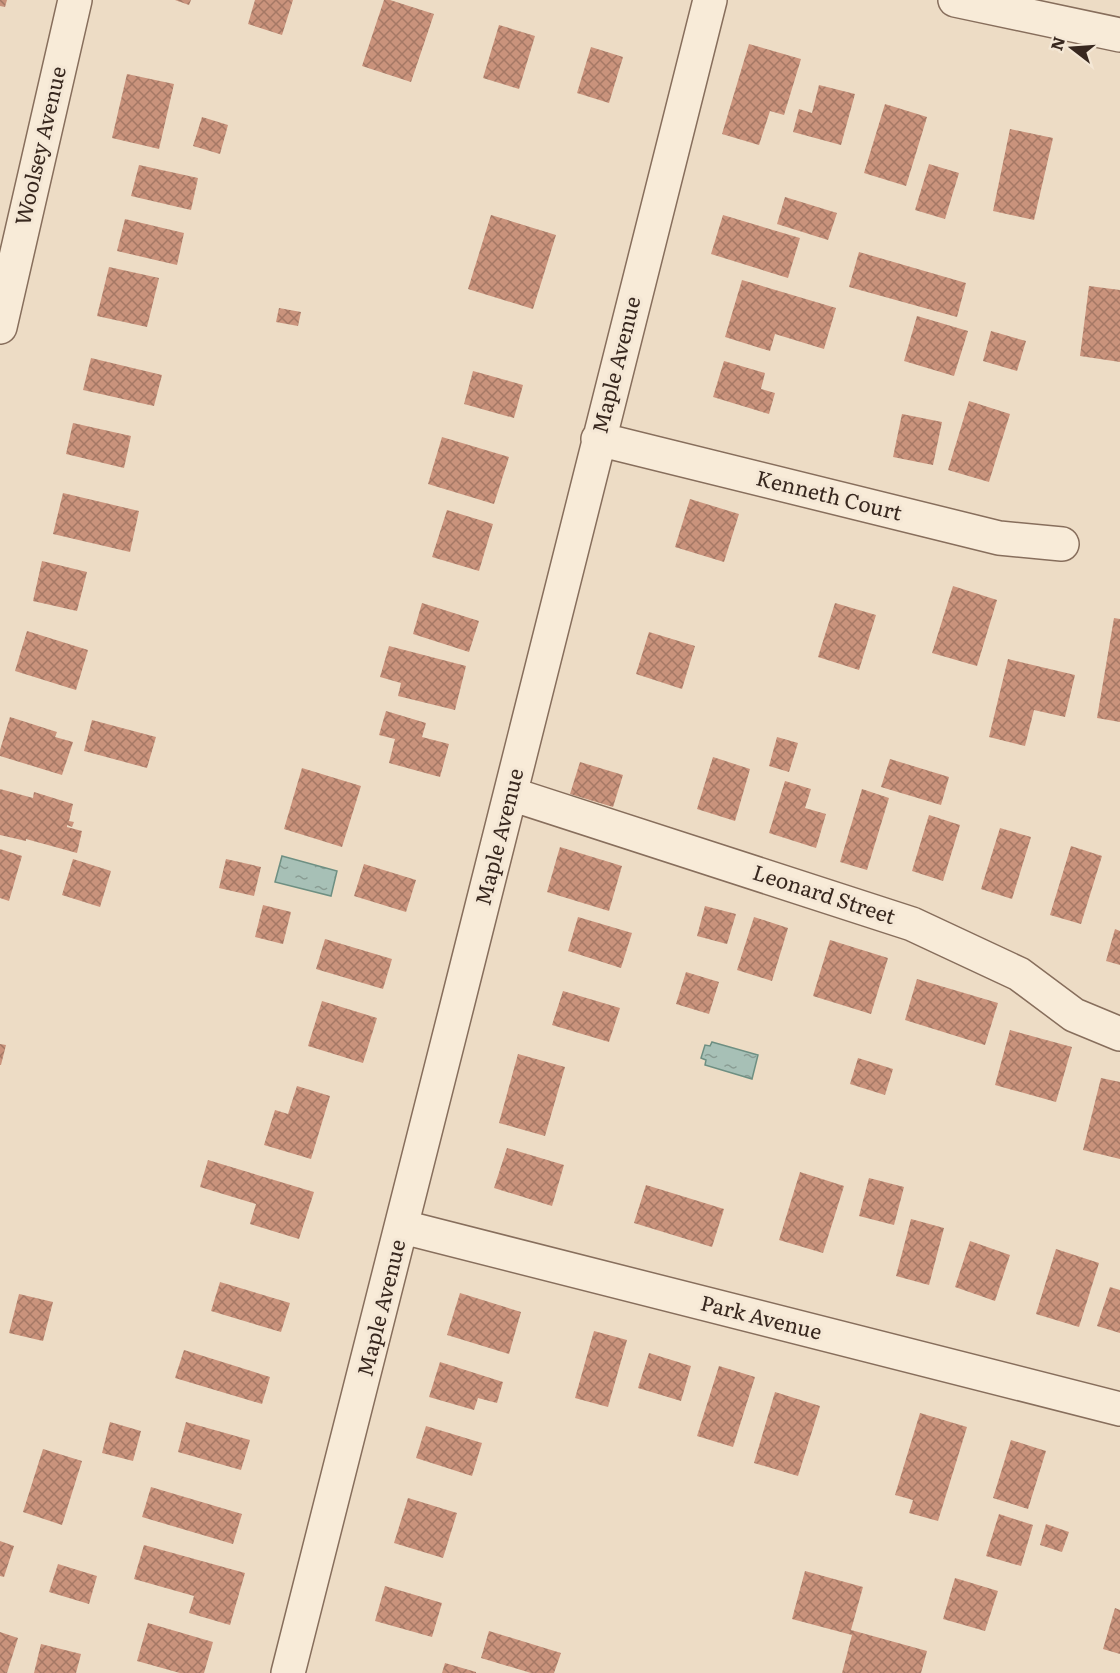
<svg xmlns="http://www.w3.org/2000/svg" width="1120" height="1673" viewBox="0 0 1120 1673" font-family="Literata,serif">
<style>
.water{fill:url(#water-ripples);stroke:#6e8f82;stroke-width:1.5}
.building{fill:url(#building-cross-hatch)}
.lines{fill:none;stroke-linecap:round;stroke-linejoin:round}
.minor-casing{stroke:#876e5c;stroke-width:36}
.tertiary-casing{stroke:#876e5c;stroke-width:36}
.minor{stroke:#f8ebd8;stroke-width:33}
.tertiary{stroke:#f8ebd8;stroke-width:33}
.labels{text-anchor:middle;stroke-width:6;stroke-linejoin:round;paint-order:stroke}
.street-label{font-size:21px;fill:#38281f;stroke:#f4e7d5}
</style>
<defs>
<pattern id="water-ripples" width="26" height="14" patternUnits="userSpaceOnUse" patternTransform="scale(1.5)"><rect width="26" height="14" fill="#a7c0b6"/><path d="M2 4q2-2 4 0t4 0M15 11q2-2 4 0t4 0" fill="none" stroke="#899c93"/></pattern>
<pattern id="building-cross-hatch" width="8" height="8" patternUnits="userSpaceOnUse" patternTransform="scale(1.5)"><rect width="8" height="8" fill="#ca937c"/><path d="M0 0l8 8M0 8l8-8" fill="none" stroke="#a57865"/></pattern>
</defs>
<rect width="100%" height="100%" fill="#eddcc5"/>
<!-- water -->
<path class="water" d="M282 856 337 871 331 896 275 882Z
M712 1042 758 1055 752 1079 705 1065 706 1060 701 1058 705 1045 710 1046Z"/>
<!-- building -->
<path class="building" d="M0 0H7L5 7 0 6Z
M175 0H191L189 5Z
M255 0H293L282 35 248 24Z
M384 0H390L434 14 411 82 362 66Z
M499 25 535 36 519 89 483 78Z
M749 44 801 59 784 115 770 111 759 145 722 134Z
M591 47 623 57 609 103 577 93Z
M127 74 174 84 159 149 112 138Z
M819 85 855 94 841 145 793 132 799 109 812 113Z
M885 104 927 117 906 186 864 173Z
M202 117 228 125 220 154 193 146Z
M1010 129 1053 138 1034 220 993 211Z
M929 164 959 173 945 219 915 210Z
M139 165 198 178 191 210 131 196Z
M785 197 837 213 828 240 777 224Z
M491 215 556 235 533 309 468 289Z
M723 215 800 238 788 278 711 254Z
M125 219 184 233 177 265 117 251Z
M859 252 966 283 957 317 849 287Z
M109 267 159 278 147 327 97 316Z
M742 280 836 308 824 349 775 334 770 351 725 337Z
M1089 286 1120 290V362L1080 356Z
M279 308 301 312 298 326 276 322Z
M917 316 968 331 954 376 904 361Z
M991 331 1026 341 1017 371 983 361Z
M91 358 162 375 154 406 83 390Z
M724 361 765 373 761 389 775 393 769 414 713 397Z
M473 371 523 385 514 418 464 404Z
M969 401 1010 414 989 482 948 470Z
M902 414 942 422 933 465 893 457Z
M73 423 131 436 124 468 66 454Z
M442 437 509 457 494 504 428 484Z
M63 493 139 511 130 552 53 534Z
M690 499 739 514 724 562 675 547Z
M447 510 493 524 479 571 432 557Z
M42 561 87 572 77 611 33 601Z
M953 586 997 600 977 666 932 653Z
M422 603 479 621 469 652 413 634Z
M835 603 876 615 859 670 818 657Z
M1114 618 1120 619V722L1097 718Z
M27 631 88 650 76 690 15 671Z
M649 632 695 646 682 689 636 674Z
M389 646 466 666 455 710 398 696 401 683 380 677Z
M1008 659 1075 675 1065 717 1034 710 1025 746 989 737Z
M386 711 426 723 422 737 449 744 440 777 389 763 395 739 379 735Z
M10 717 57 732 55 737 73 742 62 775 0 756V750Z
M92 720 156 737 147 768 84 751Z
M777 737 798 743 789 772 769 766Z
M713 757 750 769 735 821 697 809Z
M890 759 949 777 941 805 881 787Z
M580 762 623 775 613 807 570 794Z
M302 768 361 786 342 847 284 829Z
M785 781 811 789 805 808 826 814 816 848 769 833Z
M0 789 33 798 34 792 73 804 69 821 74 822 72 827 67 825V827L82 831 77 853 26 839V841L0 835Z
M862 789 889 798 867 870 840 862Z
M929 815 960 825 943 881 912 871Z
M1000 828 1031 837 1012 899 981 889Z
M1071 846 1102 856 1081 924 1050 915Z
M560 847 622 866 609 911 547 892Z
M0 849 22 856 9 901 0 898Z
M73 859 111 871 100 907 62 895Z
M226 859 261 867 254 896 219 888Z
M364 864 416 880 406 912 354 896Z
M263 905 291 912 283 944 255 937Z
M705 906 736 914 727 944 697 936Z
M578 917 632 933 621 968 568 951Z
M754 917 788 928 772 981 737 970Z
M1115 929 1120 931V965L1106 961Z
M325 939 392 959 383 989 316 969Z
M830 940 888 958 871 1014 813 996Z
M686 972 719 982 709 1014 676 1004Z
M917 979 998 1003 985 1045 905 1020Z
M563 991 620 1008 609 1042 552 1025Z
M322 1001 377 1018 363 1063 308 1046Z
M1010 1030 1072 1047 1056 1102 995 1085Z
M0 1044 6 1045 1 1065H0Z
M518 1054 565 1067 545 1136 499 1123Z
M858 1058 893 1069 885 1095 850 1084Z
M1101 1078 1120 1082V1159L1083 1150Z
M297 1086 330 1096 311 1159 264 1145 275 1110 288 1114Z
M507 1148 564 1165 552 1206 494 1188Z
M208 1160 314 1192 299 1239 250 1224 256 1204 200 1187Z
M800 1172 844 1186 823 1253 779 1240Z
M869 1178 904 1187 894 1225 859 1216Z
M646 1185 724 1209 712 1247 634 1223Z
M911 1219 944 1228 929 1285 896 1276Z
M970 1241 1010 1255 995 1301 955 1287Z
M1056 1249 1099 1263 1079 1327 1036 1314Z
M220 1282 290 1303 281 1332 211 1311Z
M1110 1287 1120 1290V1333L1097 1326Z
M460 1293 521 1312 509 1354 447 1335Z
M19 1294 53 1302 43 1341 9 1333Z
M594 1331 627 1340 608 1407 575 1398Z
M184 1350 270 1377 262 1404 175 1378Z
M649 1353 691 1366 681 1401 638 1388Z
M440 1362 503 1382 497 1403 478 1398 474 1410 429 1397Z
M719 1366 755 1377 733 1447 697 1436Z
M775 1392 820 1406 798 1476 754 1463Z
M920 1413 967 1427 938 1521 909 1513 913 1500 895 1495Z
M110 1422 141 1431 133 1461 102 1453Z
M186 1422 250 1440 241 1470 178 1452Z
M426 1426 482 1443 472 1476 416 1458Z
M1011 1440 1046 1451 1028 1509 993 1498Z
M43 1449 82 1461 62 1525 23 1512Z
M151 1487 242 1514 233 1544 142 1517Z
M408 1498 457 1513 443 1558 394 1543Z
M999 1514 1033 1525 1021 1566 986 1556Z
M1046 1524 1069 1532 1062 1552 1040 1545Z
M0 1541 14 1546 4 1577 0 1576Z
M144 1545 245 1573 230 1625 189 1613 194 1596 134 1579Z
M58 1564 97 1576 89 1604 49 1592Z
M805 1571 863 1587 851 1630 927 1651 921 1673H842L852 1635 792 1619Z
M955 1578 998 1591 985 1631 943 1619Z
M385 1586 442 1603 432 1637 375 1621Z
M1115 1608 1120 1610V1654L1103 1649Z
M148 1623 213 1642 204 1673H180L137 1661Z
M489 1631 561 1653 554 1673H531L481 1658Z
M0 1632 18 1638 7 1673H0Z
M41 1644 81 1654 76 1673H34Z
M445 1663 476 1672V1673H442Z"/>
<g class="lines">
<!-- minor casing -->
<g class="minor-casing">
<path id="minor" d="M0 327 75 0
M598 439 999 538 1062 544
M511 794 912 924 1019 974 1074 1015 1120 1034
M403 1227 1120 1409
M288 1673C431 1116 568 557 710 0"/>
</g>
<!-- tertiary casing -->
<g class="tertiary-casing">
<path id="tertiary" d="M955 0 1120 35"/>
</g>
<!-- minor -->
<use href="#minor" class="minor"/>
<!-- tertiary -->
<use href="#tertiary" class="tertiary"/>
</g>
<g class="labels">
<!-- street labels -->
<g class="street-label">
<text transform="translate(41 146) rotate(-77)" y="7">Woolsey Avenue</text>
<text transform="translate(617 365) rotate(-76)" y="7">Maple Avenue</text>
<text transform="translate(829 496) rotate(14)" y="7">Kenneth Court</text>
<text transform="translate(500 837) rotate(-76)" y="7">Maple Avenue</text>
<text transform="translate(824 895) rotate(18)" y="7">Leonard Street</text>
<text transform="translate(382 1308) rotate(-76)" y="7">Maple Avenue</text>
<text transform="translate(761 1318) rotate(14)" y="7">Park Avenue</text>
</g>
</g>
<!-- north arrow -->
<g transform="translate(1072 48) rotate(287)" stroke="#f4e7d5" stroke-width="4.5" paint-order="stroke">
<path d="M0-4.5L10 22L0 15L-10 22Z" fill="#38281f"/>
<text y="-9" font-size="16" font-weight="bold" text-anchor="middle" fill="#38281f">N</text>
</g>
</svg>
